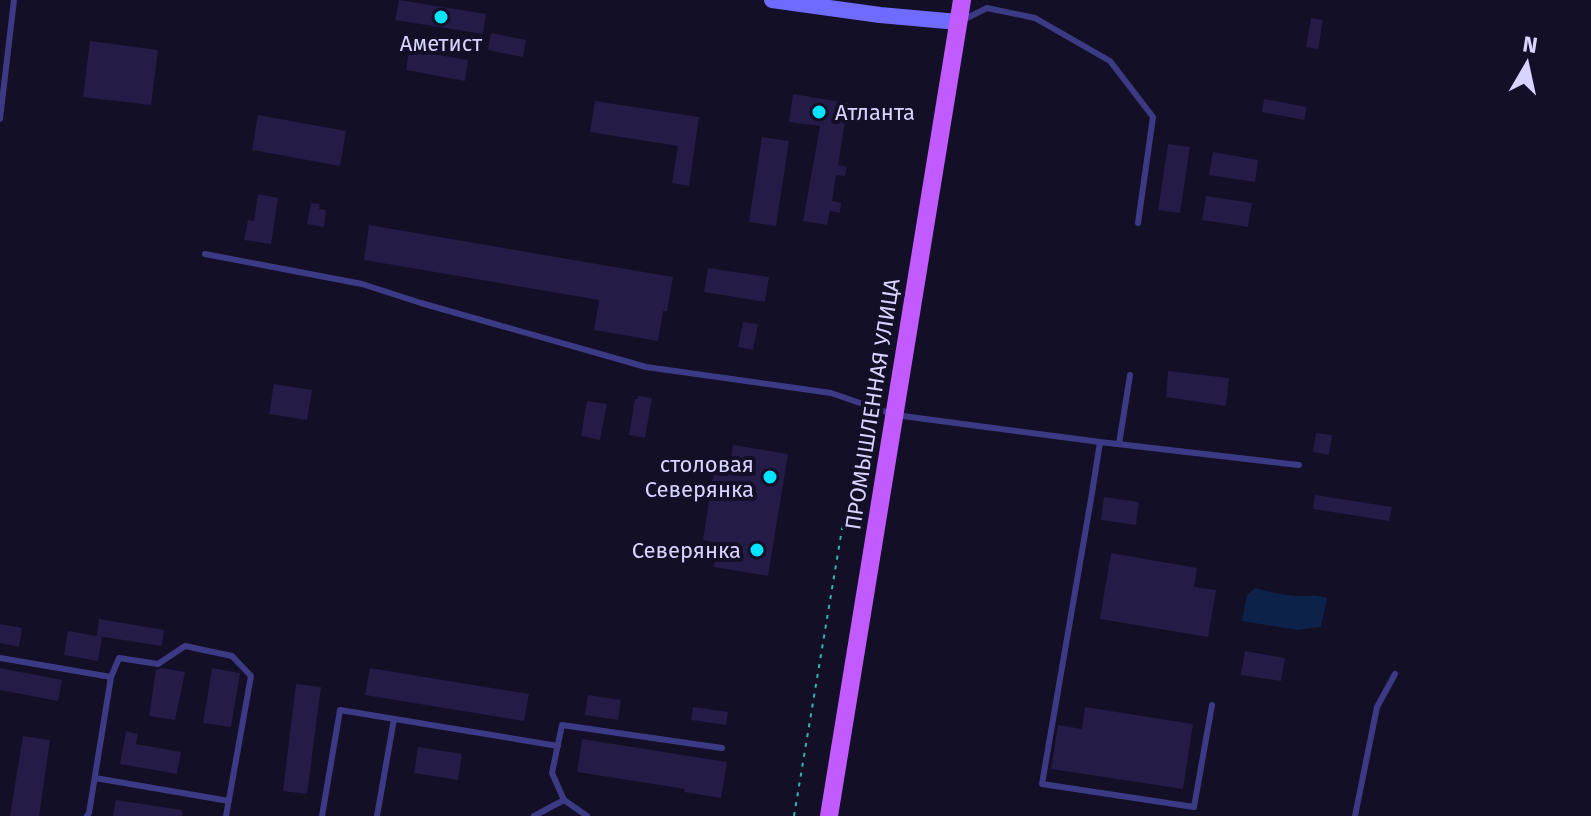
<svg xmlns="http://www.w3.org/2000/svg" width="1591" height="816" viewBox="0 0 1591 816" font-family="'Fira Sans',sans-serif">
<style>
.water{fill:#0c2248}
.building{fill:#241b47}
.lines{fill:none;stroke-linecap:round;stroke-linejoin:round}
.path{stroke:#2fb8b0;stroke-width:2;stroke-dasharray:4 6;stroke-linecap:butt}
.lane{stroke:#3d3a85;stroke-width:6}
.secondary{stroke:#6f6bff;stroke-width:16}
.primary{stroke:#c25bff;stroke-width:18}
.poi-dot{fill:#00e5ff;stroke:#130f26;stroke-width:3}
.labels{text-anchor:middle;stroke-width:8;stroke-linejoin:round;paint-order:stroke}
.poi-label{font-size:22px;fill:#d9d4ff;stroke:#130f26;text-anchor:end}
.street-label{font-size:22px;fill:#d9d4ff;stroke:#130f26}
</style>
<rect width="100%" height="100%" fill="#130f26"/>
<!-- water -->
<path class="water" d="M1255 588C1270 592 1285 596 1301 596 1313 596 1313 594 1327 598L1321 627 1297 630 1242 621 1247 595Z"/>
<!-- building -->
<path class="building" d="M399 0 486 14 483 34 395 20Z
M1311 18 1323 20 1318 49 1306 47Z
M491 33 526 40 523 57 488 50Z
M90 41 158 50 151 105 83 97Z
M409 50 468 60 465 81 406 70Z
M793 94 848 103 838 165 847 167 845 176 836 175 832 201 841 203 840 213 830 211 827 225 803 221 820 126 789 122Z
M1264 99 1307 107 1304 120 1262 112Z
M595 101 699 117 689 186 672 183 678 146 590 132Z
M258 115 346 131 340 166 252 150Z
M762 137 789 141 776 226 749 222Z
M1168 144 1190 147 1180 213 1158 210Z
M1213 152 1258 160 1255 182 1209 175Z
M258 194 278 198 271 244 244 240 248 220 254 221Z
M1206 196 1252 203 1248 227 1202 220Z
M311 203 320 204 319 209 326 210 324 227 307 224Z
M369 225 673 277 667 311H663L658 341 594 330 599 300 364 260Z
M708 268 769 277 765 302 704 292Z
M743 322 758 324 753 350 738 347Z
M1168 371 1229 378 1226 406 1166 397Z
M274 384 312 390 307 420 269 414Z
M638 396 652 398 645 438 629 435 635 399H638Z
M587 401 607 404 600 440 581 436Z
M1316 433 1332 435 1329 455 1313 452Z
M733 445 788 454 768 576 714 567 718 543 703 540 716 457 731 459Z
M1315 495 1392 507 1389 521 1313 509Z
M1104 497 1139 502 1136 525 1101 520Z
M1111 553 1197 568 1194 587 1216 590 1208 637 1100 619Z
M99 619 164 630 162 646 97 636Z
M0 624 22 628 19 647 0 643Z
M68 631 102 637 98 661 64 655Z
M1245 651 1285 658 1281 681 1241 675Z
M0 668 62 680 58 701 0 690Z
M162 668 185 672 175 720 149 716 156 670Z
M212 668 240 673 231 727 203 723Z
M370 668 529 694 524 721 365 695Z
M296 684 321 687 307 794 283 791Z
M588 695 621 700 618 720 585 715Z
M693 707 728 712 726 725 691 720Z
M1085 707 1193 724 1183 789 1051 769 1058 725 1082 729Z
M126 731 138 734 136 744 181 752 177 774 120 764Z
M23 736 50 740 39 816H10Z
M582 739 727 762 721 798 684 792 685 789 577 772Z
M418 747 462 754 458 780 414 773Z
M116 800 182 810V816H113Z"/>
<g class="lines">
<!-- path -->
<path class="path" d="M794 816 843 523"/>
<!-- lane -->
<path class="lane" d="M963 20 987 8 1035 18 1110 61 1153 117 1138 223
M0 119 14 0
M205 254 362 284 421 303 646 367 831 393 895 415 1100 442 1299 465
M1100 442 1092 493 1042 784 1194 807 1212 705
M1119 444 1130 375
M0 658 111 677
M95 778 229 801
M87 816 89 813 111 677 119 658 158 664 185 646 232 656 251 676 226 816
M322 816 340 710 558 746
M377 816 394 719
M534 816 564 800
M587 816 564 800 552 773 562 725 722 748
M1355 816 1377 707 1395 674"/>
<!-- secondary -->
<path class="secondary" d="M772 0 880 15 958 22"/>
<!-- primary -->
<path class="primary" d="M829 816 962 0"/>
</g>
<!-- markers -->
<g class="poi-dot">
<circle cx="441" cy="17" r="8"/>
<circle cx="819" cy="112" r="8"/>
<circle cx="770" cy="477" r="8"/>
<circle cx="757" cy="550" r="8"/>
</g>
<g class="labels">
<!-- poi labels -->
<g class="poi-label">
<text x="441" y="51" text-anchor="middle">Аметист</text>
<text x="835" y="120" text-anchor="start">Атланта</text>
<text x="754" y="472">столовая<tspan x="754" dy="25">Северянка</tspan></text>
<text x="741" y="558">Северянка</text>
</g>
<!-- street labels -->
<g class="street-label">
<text transform="translate(872 404) rotate(-81)" y="8">ПРОМЫШЛЕННАЯ УЛИЦА</text>
</g>
</g>
<!-- north arrow -->
<g transform="translate(1527 64) rotate(9)" stroke="#130f26" stroke-width="6" paint-order="stroke">
<path d="M0-6L14 30L0 20L-14 30Z" fill="#d9d4ff"/>
<text y="-12" font-size="22" font-weight="bold" text-anchor="middle" fill="#d9d4ff">N</text>
</g>
</svg>
